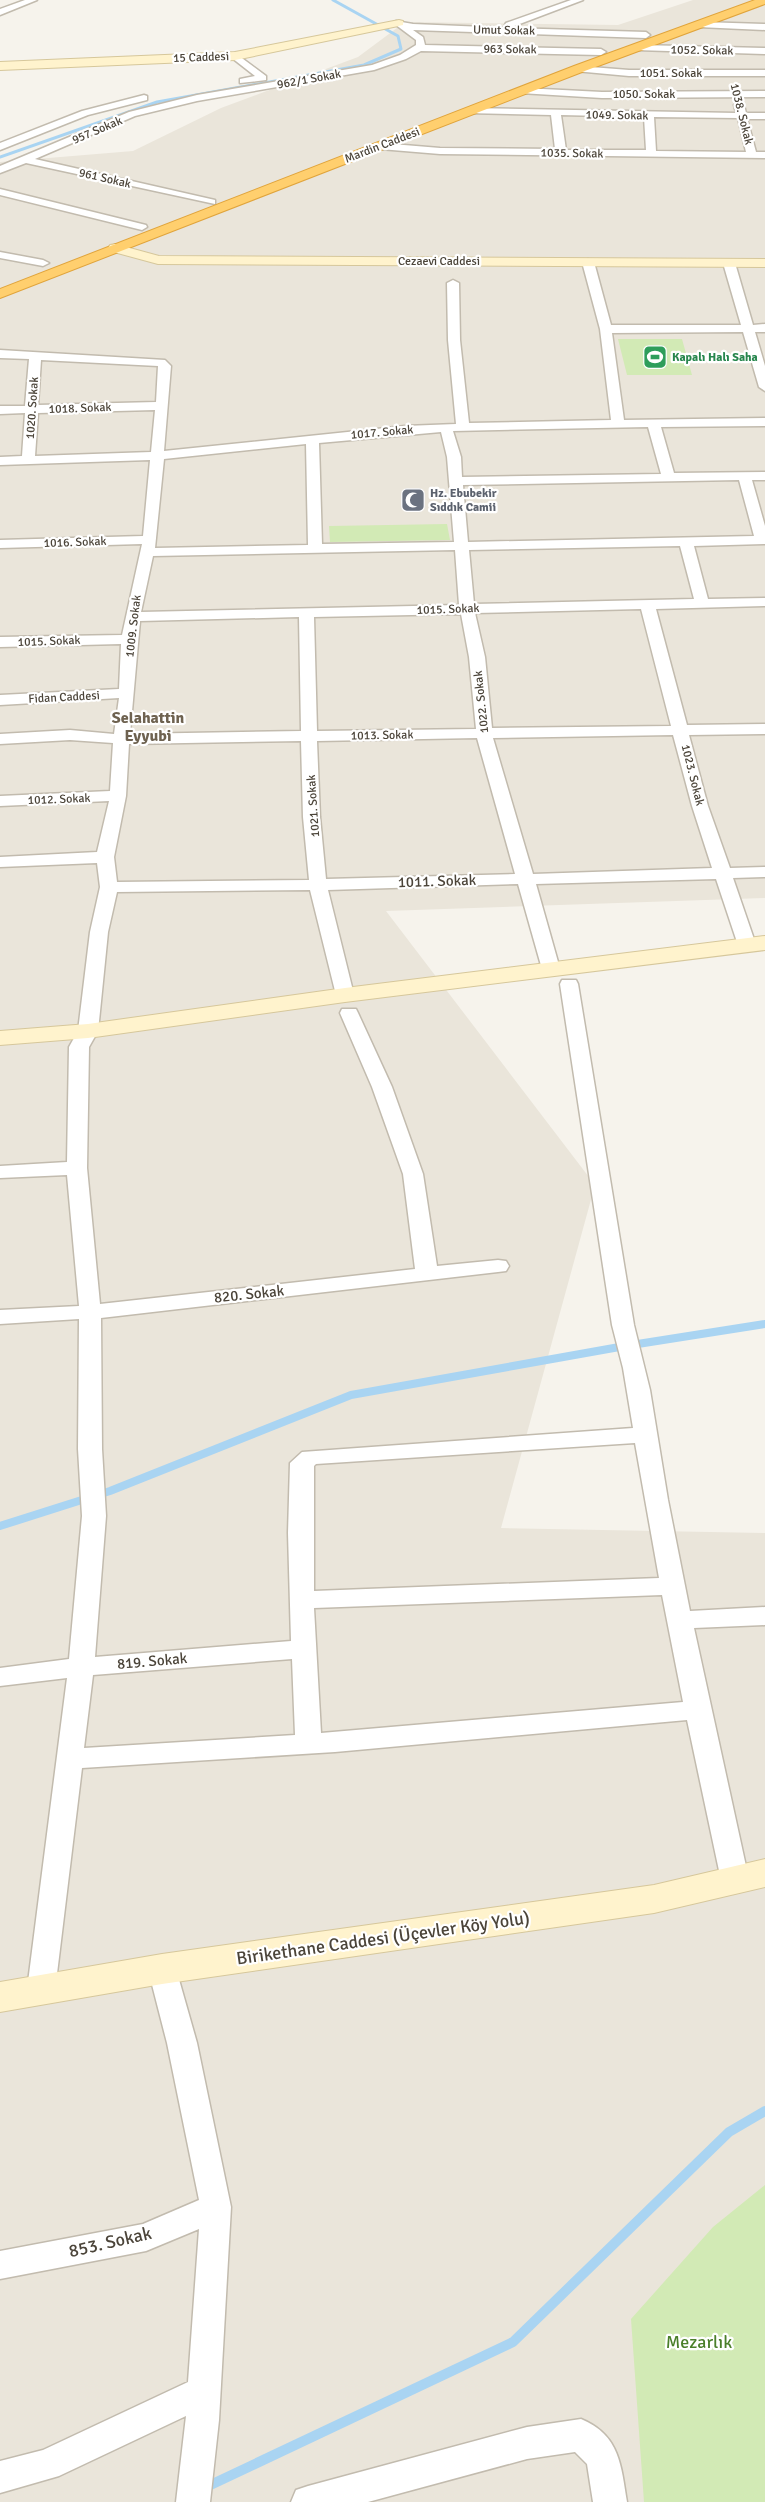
<svg xmlns="http://www.w3.org/2000/svg" width="765" height="2502" viewBox="0 0 765 2502" font-family="Signika,sans-serif">
<style>
.residential{fill:#eae5da}
.green{fill:#d2eab5}
.lines{fill:none;stroke-linecap:round;stroke-linejoin:round}
.stream-far2{stroke:#a9d4f2;stroke-width:3}
.stream-far1{stroke:#a9d4f2;stroke-width:8}
.stream{stroke:#a9d4f2;stroke-width:10}
.street-casing{stroke:#c2bbae;stroke-width:3}
.secondary-casing{stroke:#d6c79b;stroke-width:2}
.highway-casing{stroke:#e0a43c;stroke-width:2}
.street{fill:#fff;fill-rule:evenodd}
.secondary{fill:#fff3cd;fill-rule:evenodd}
.highway{fill:#ffcf6e;fill-rule:evenodd}
.labels{text-anchor:middle;stroke-width:4.5;stroke-linejoin:round;paint-order:stroke}
.far-street-label{font-size:12px;fill:#4b4439;stroke:#fff}
.far-leisure-label{font-size:12px;font-weight:bold;fill:#27864d;stroke:#fff;text-anchor:start}
.far-worship-label{font-size:12px;font-weight:bold;fill:#5b616d;stroke:#fff;text-anchor:start}
.street-label{font-size:15px;fill:#4b4439;stroke:#fff}
.far-district-label{font-size:16px;font-weight:bold;fill:#6e6250;stroke:#fff}
.near-street-label{font-size:18px;fill:#4b4439;stroke:#fff}
.near-park-label{font-size:18px;fill:#4a7f2a;stroke:#fff}
</style>
<rect width="100%" height="100%" fill="#f6f3ec"/>
<!-- residential -->
<path class="residential" d="M693 0H765V898L386 911 595 1185 501 1528 765 1533V2502H0V162L133 151 221 108 358 57 405 22 618 25Z"/>
<!-- green -->
<path class="green" d="M618 339H682L692 375H627Z
M447 524 450 540 330 542 329 526Z
M765 2185V2502H644L631 2319 713 2227Z"/>
<g class="lines">
<!-- stream-far2 -->
<path class="stream-far2" d="M0 157 157 102 364 65 401 49 398 36 333 0"/>
<!-- stream-far1 -->
<path class="stream-far1" d="M0 1526 110 1491 351 1395 625 1346 765 1324"/>
<!-- stream -->
<path class="stream" d="M204 2488 513 2342 729 2132 765 2111"/>
<!-- street casing -->
<g class="street-casing">
<path id="street" d="M25 0H37L0 15V9Z
M571 0H583L509 28 646 32 650 35 646 38 413 30 423 37 425 45 601 49 606 52 601 55 421 51 406 59 374 70 197 101 135 116 35 159 215 200V204L26 163 0 173V166L129 112 197 95 372 65 400 55 416 45V40L396 25V21L413 24 509 28 505 25 506 23Z
M701 22 765 24V30L698 27 697 25Z
M639 45 765 48V54L636 50 634 48Z
M235 53 266 76V80L240 83V79L255 76 232 58V54Z
M578 66 629 70H765V76H629L575 71 573 69Z
M523 88 602 92 765 91V97L602 98 520 93 518 91Z
M144 95 147 96V100L88 115 0 150V143L82 111Z
M739 102 744 105 746 113H765V119H747L756 152H765V158L440 154 380 149 375 146 380 143 440 148 555 149 551 115 466 113 464 111 469 108 736 113 734 105ZM561 115 644 117 646 150H566ZM654 117 738 118 746 152 656 151Z
M0 189 146 225 147 227 142 230 0 195Z
M0 252 43 260 49 263 43 266 0 258Z
M588 259 594 262 611 325H741L723 263 729 260 735 263 753 325 765 324V332H755L765 366V391L759 387 743 332 612 333 624 420 765 418V426L661 427 674 473 765 472V480H752L765 526V544L694 546 708 599 765 598V606L656 609 687 725 765 724V734L689 735 708 806 730 868 765 867V877L733 878 756 945 753 949H741L738 945 716 879 536 884 560 969 558 973H544L542 969 518 884 328 890 354 995 352 999H338L336 995 310 890 117 892 108 932 98 1031 89 1047 87 1168 100 1304 415 1269 403 1174 372 1087 340 1013 342 1009H356L358 1013 392 1087 423 1174 437 1266 498 1260 506 1261 509 1266 506 1271 498 1272 101 1318 102 1449 106 1516 95 1657 291 1641 288 1533 290 1463 302 1452 633 1428 623 1368 612 1325 560 984 562 980H576L578 984 634 1325 650 1390 668 1500 690 1611 765 1607V1625L694 1628 749 1880 745 1888 735 1891 725 1888 721 1880 687 1720 335 1752 82 1768 55 1990 51 1998 41 2002 31 1998 27 1990 67 1678 0 1686V1668L69 1659 82 1516 78 1449 79 1319 0 1324V1310L79 1306 67 1175 0 1178V1166L67 1162 69 1047 78 1031 90 932 100 887 97 863 0 867V857L97 852 109 801 0 806V796L110 791 113 743 70 740 0 744V734L70 730 114 734 119 698 0 705V695L119 689 121 644 0 647V637L122 635 142 544 0 548V540L143 536 150 460 0 465V457L22 456 25 413 0 414V406H25L29 359 0 358V350L165 360 171 366 164 451 405 426 456 424 448 340 447 283 453 280 459 283 460 340 469 423 611 420 600 329 582 262ZM41 360 158 366 156 402 38 405ZM155 410 151 452 35 456 38 413ZM648 427 661 474 462 477 461 457 453 431ZM441 432 447 457 454 542 322 544 319 443ZM306 444 308 545 155 548 164 459ZM739 480 754 536 468 542 463 485ZM680 546 694 599 474 604 469 550ZM455 550 459 605 141 612 153 556ZM641 609 671 726 492 728 485 657 475 613ZM461 614 469 657 476 729 317 731 314 617ZM299 617 301 731 130 734 140 621ZM673 735 692 806 712 868 533 874 493 738ZM477 738 515 874 326 879 320 817 317 741ZM301 741 303 817 309 880 117 882 114 857 126 796 129 744ZM635 1443 659 1578 314 1591V1466L316 1464ZM662 1595 683 1702 321 1733 314 1608ZM292 1659 295 1735 84 1748 93 1675Z
M162 1957 172 1961 176 1969 197 2043 231 2207 219 2420 210 2502H176L186 2416 59 2476 0 2493V2461L43 2450 188 2382 199 2229 146 2251 0 2279V2251L143 2224 199 2200 167 2043 148 1969 152 1961Z
M581 2419C620 2435 621 2466 627 2502H593L587 2464 575 2452 527 2459 368 2502H291L296 2490 308 2486 527 2427Z"/>
</g>
<!-- secondary casing -->
<g class="secondary-casing">
<path id="secondary" d="M399 20 403 21V25L235 60 0 70V62L235 52Z
M115 244 159 256 765 259V267L158 264 110 251 108 248 110 245Z
M765 936V950L345 1002 88 1038 0 1045V1031L88 1024 345 988Z
M765 1859V1887L654 1913 162 1984 0 2012V1982L162 1954 654 1885Z"/>
</g>
<!-- highway casing -->
<g class="highway-casing">
<path id="highway" d="M755 0H765V4L582 72 0 298V289L574 66Z"/>
</g>
<!-- street -->
<use href="#street" class="street"/>
<!-- secondary -->
<use href="#secondary" class="secondary"/>
<!-- highway -->
<use href="#highway" class="highway"/>
</g>
<!-- icons -->
<defs>
<g id="stadium-square" transform="scale(1.25)"><rect x="-9" y="-9" width="18" height="18" rx="4" fill="#2e9e5b" stroke="#fff"/><path d="M0-5a6.5 5 0 1 0 0 10a6.5 5 0 1 0 0-10ZM-3.5-1.8h7v3.6h-7Z" fill="#fff"/></g>
<g id="mosque-square" transform="scale(1.25)"><rect x="-9" y="-9" width="18" height="18" rx="4" fill="#6b7280" stroke="#fff"/><path d="M3.5-4.9A6 6 0 1 0 3.5 4.9A5 5 0 1 1 3.5-4.9Z" fill="#fff"/></g>
</defs>
<g fill-rule="evenodd">
<use href="#stadium-square" x="655" y="357"/>
<use href="#mosque-square" x="413" y="500"/>
</g>
<g class="labels">
<!-- far-street labels -->
<g class="far-street-label">
<text transform="translate(504 30) rotate(1)" y="4">Umut Sokak</text>
<text transform="translate(510 49) rotate(1)" y="4">963 Sokak</text>
<text transform="translate(702 50) rotate(1)" y="4">1052. Sokak</text>
<text transform="translate(201 57) rotate(-2)" y="4">15 Caddesi</text>
<text x="671" y="77">1051. Sokak</text>
<text transform="translate(309 79) rotate(-10)" y="4">962/1 Sokak</text>
<text x="644" y="98">1050. Sokak</text>
<text transform="translate(742 114) rotate(76)" y="4">1038. Sokak</text>
<text transform="translate(617 115) rotate(1)" y="4">1049. Sokak</text>
<text transform="translate(97 130) rotate(-23)" y="4">957 Sokak</text>
<text transform="translate(382 145) rotate(-21)" y="4">Mardin Caddesi</text>
<text transform="translate(572 153) rotate(1)" y="4">1035. Sokak</text>
<text transform="translate(105 178) rotate(13)" y="4">961 Sokak</text>
<text x="439" y="265">Cezaevi Caddesi</text>
<text transform="translate(32 408) rotate(-86)" y="4">1020. Sokak</text>
<text transform="translate(80 408) rotate(-2)" y="4">1018. Sokak</text>
<text transform="translate(382 432) rotate(-5)" y="4">1017. Sokak</text>
<text transform="translate(75 542) rotate(-2)" y="4">1016. Sokak</text>
<text transform="translate(448 609) rotate(-2)" y="4">1015. Sokak</text>
<text transform="translate(133 626) rotate(-83)" y="4">1009. Sokak</text>
<text transform="translate(49 641) rotate(-2)" y="4">1015. Sokak</text>
<text transform="translate(64 697) rotate(-3)" y="4">Fidan Caddesi</text>
<text transform="translate(481 702) rotate(-96)" y="4">1022. Sokak</text>
<text transform="translate(382 735) rotate(-1)" y="4">1013. Sokak</text>
<text transform="translate(693 775) rotate(76)" y="4">1023. Sokak</text>
<text transform="translate(59 799) rotate(-2)" y="4">1012. Sokak</text>
<text transform="translate(313 806) rotate(-94)" y="4">1021. Sokak</text>
</g>
<!-- far-leisure labels -->
<g class="far-leisure-label">
<text x="672" y="361">Kapalı Halı Saha</text>
</g>
<!-- far-worship labels -->
<g class="far-worship-label">
<text x="430" y="497">Hz. Ebubekir<tspan x="430" dy="14">Sıddık Camii</tspan></text>
</g>
<!-- street labels -->
<g class="street-label">
<text transform="translate(437 881) rotate(-2)" y="5">1011. Sokak</text>
<text transform="translate(249 1294) rotate(-6)" y="5">820. Sokak</text>
<text transform="translate(152 1661) rotate(-5)" y="5">819. Sokak</text>
</g>
<!-- far-district labels -->
<g class="far-district-label">
<text x="148" y="723">Selahattin<tspan x="148" dy="18">Eyyubi</tspan></text>
</g>
<!-- near-street labels -->
<g class="near-street-label">
<text transform="translate(383 1938) rotate(-8)" y="6">Birikethane Caddesi (Üçevler Köy Yolu)</text>
<text transform="translate(110 2242) rotate(-13)" y="6">853. Sokak</text>
</g>
<!-- near-park labels -->
<g class="near-park-label">
<text x="699" y="2348">Mezarlık</text>
</g>
</g>
</svg>
